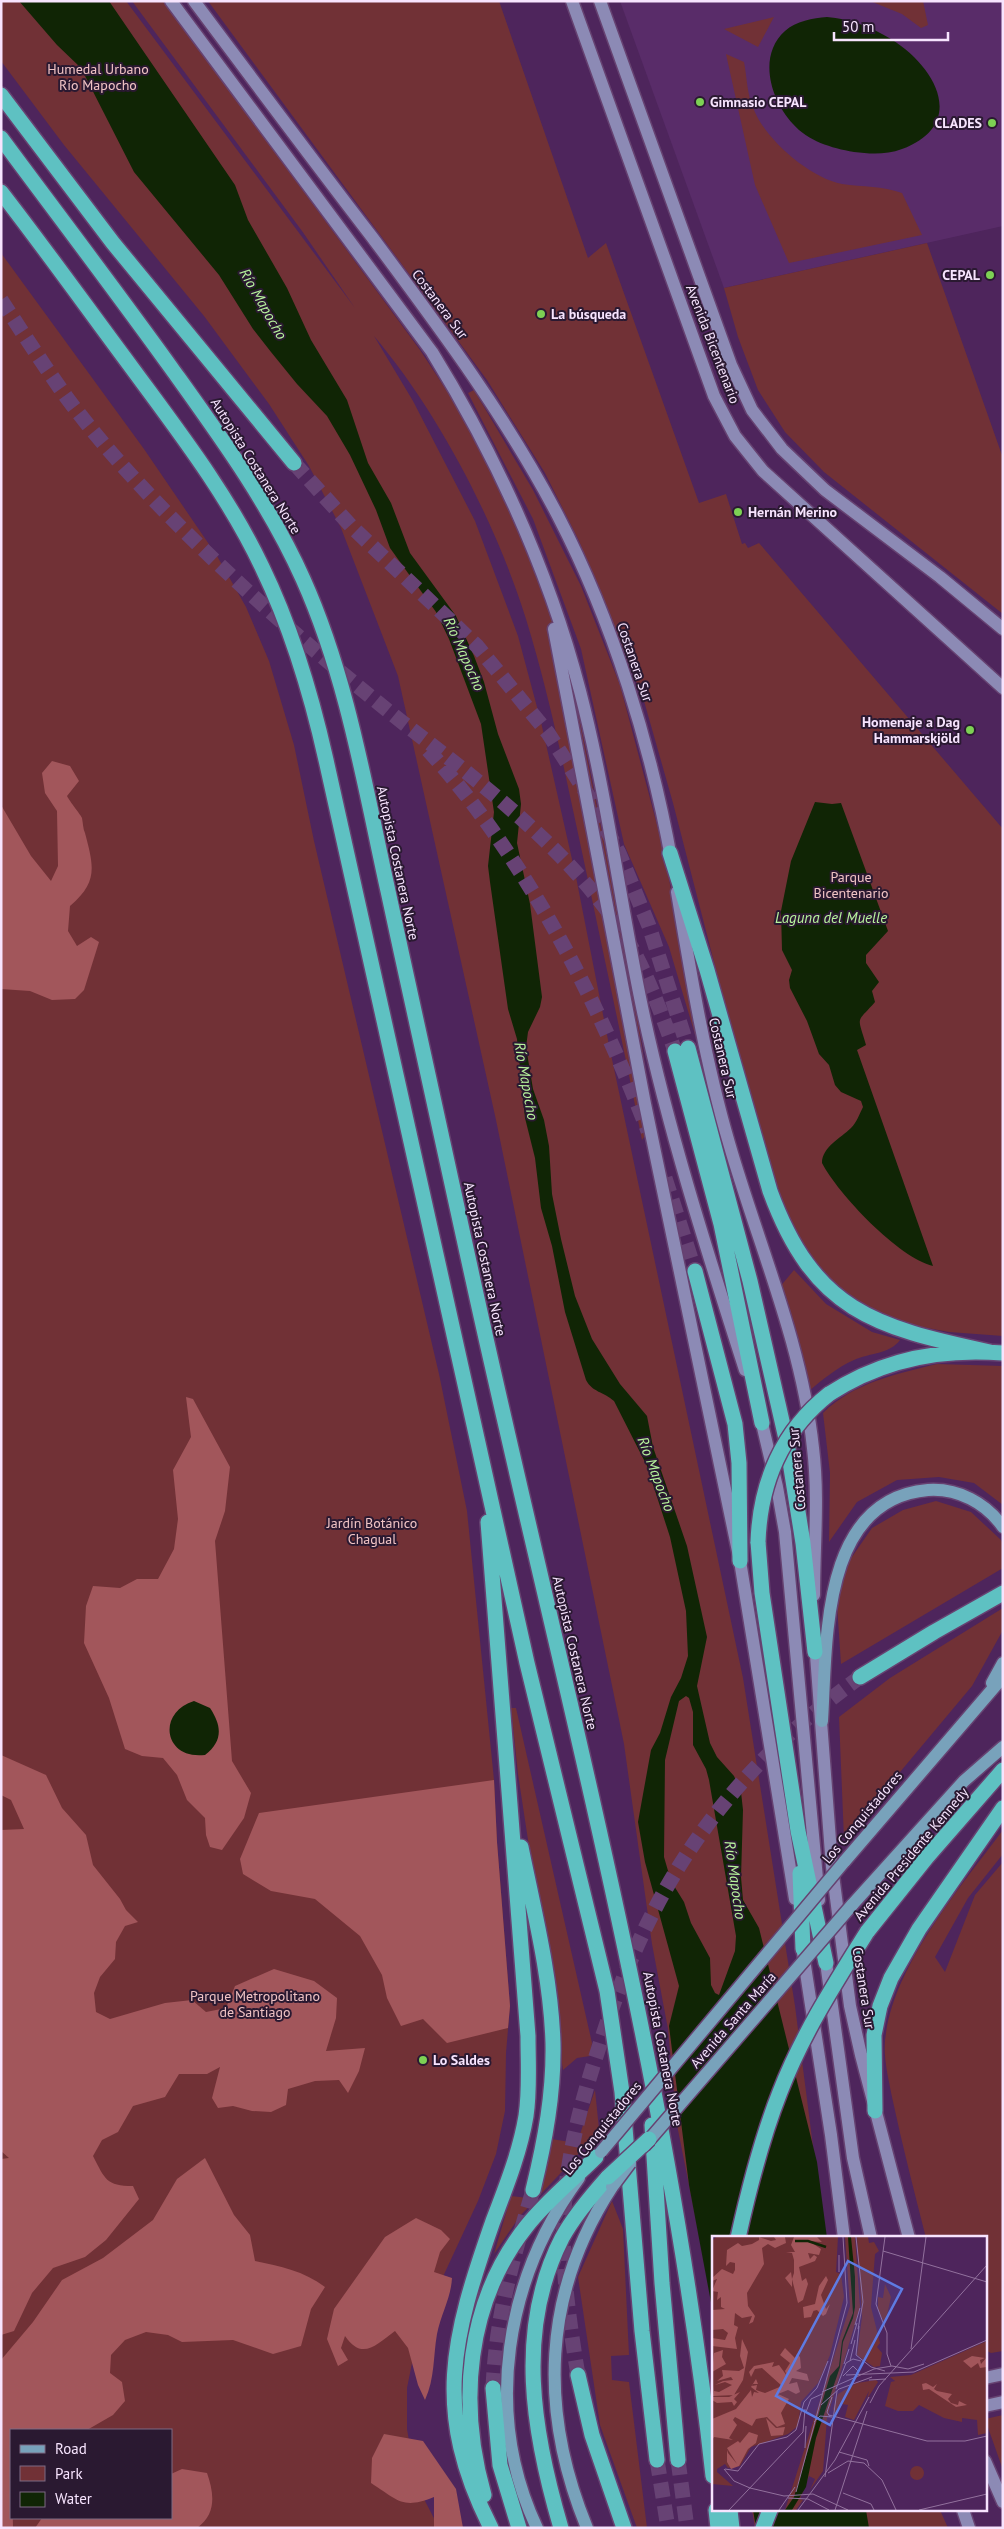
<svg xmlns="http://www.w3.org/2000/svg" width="1004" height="2529" viewBox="0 0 1004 2529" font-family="'PT Sans',sans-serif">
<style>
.built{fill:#592c69}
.green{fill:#713136;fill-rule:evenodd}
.forest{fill:#a2565b}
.water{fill:#102505;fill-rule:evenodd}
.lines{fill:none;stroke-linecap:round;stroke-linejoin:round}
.highway-tunnel{stroke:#674274;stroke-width:15;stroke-dasharray:15 8;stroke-linecap:butt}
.secondary-casing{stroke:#664271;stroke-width:15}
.primary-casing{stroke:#664271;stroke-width:15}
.highway-casing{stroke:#664271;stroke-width:18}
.secondary{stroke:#8c8ab5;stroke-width:12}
.primary{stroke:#78a2bb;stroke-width:12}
.highway{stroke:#5ec1c2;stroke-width:15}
.primary-bridge-casing{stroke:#664271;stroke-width:15;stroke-linecap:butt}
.highway-bridge-casing{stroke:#664271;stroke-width:18;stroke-linecap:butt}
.primary-bridge{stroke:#78a2bb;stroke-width:12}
.highway-bridge{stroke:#5ec1c2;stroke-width:15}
.poi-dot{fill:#7dd154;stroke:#2a1931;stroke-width:2}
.labels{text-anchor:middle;stroke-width:4;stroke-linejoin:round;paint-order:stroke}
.park-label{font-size:14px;fill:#f0c3c4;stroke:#2a1931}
.poi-label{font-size:14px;font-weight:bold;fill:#f7e4fe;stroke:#2a1931;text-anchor:start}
.street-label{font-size:14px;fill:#f7e4fe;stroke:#2a1931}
.water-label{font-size:15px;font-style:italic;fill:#b7f49d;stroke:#2a1931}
.inset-river{fill:none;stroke:#102505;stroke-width:2.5}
.inset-road{fill:none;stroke:#92719d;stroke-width:1}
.view{fill:#5e7be3;fill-opacity:0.15;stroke:#5e7be3;stroke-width:2.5}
.inset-edge{fill:none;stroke:#f7e4fe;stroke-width:2.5}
</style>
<rect width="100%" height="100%" fill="#4e255c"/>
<!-- built -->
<path class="built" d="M620 1H1003V226L724 288Z"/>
<!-- green -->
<path class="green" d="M1 1H126L355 308 302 231 132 1H164L420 350 470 426 514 518 561 642 577 706 632 983 654 1123 642 1140C624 1048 604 957 585 866 567 783 551 700 526 619 496 523 439 413 374 336L413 401 475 521 518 636 541 722 576 877 609 1045 743 1678 795 2006 819 2193 713 2238V2305L677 2125 668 2029 652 1944 624 1744 496 1120 398 676 341 528 309 466 269 404 204 316 64 145 1 61Z
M208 1H499L588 258 606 243 699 503 726 494 742 544 745 543 748 548 759 543 1003 829V1336L949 1332 911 1325 887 1317 853 1301 837 1289 796 1240 762 1148 673 803 644 701 579 541 545 473 487 380Z
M870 1H923L928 25 921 28 902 14Z
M774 17 758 47 724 29Z
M726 54 744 62C747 77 747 96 754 110 766 140 810 178 842 184 863 187 882 186 902 193L922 235 789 263 755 185Z
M927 243 1003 458V614L824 472 785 432 758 390 738 337 724 288Z
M1 253 144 449 217 556 246 607 269 661 294 745 314 841 439 1374 467 1511 494 1780 497 1842 510 2006 506 2053 505 2111 496 2154 478 2201 428 2309 415 2348 407 2388V2429L412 2458 425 2501 439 2528H1ZM11 2430H171V2518H11Z
M474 390 533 490 581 586 620 685 665 855 696 1038 669 947 624 844 581 649 533 519 468 393Z
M794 1270 826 1304 872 1332 900 1340C890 1354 869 1353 854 1360 838 1367 823 1379 809 1391L779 1288Z
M937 1364 1003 1366V1505L974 1483 939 1477 897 1480 857 1502 829 1542 830 1473 823 1413C853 1383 896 1374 937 1364Z
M936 1501 971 1512 1001 1540 1003 1545V1568L841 1664 837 1605 847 1564 872 1528 903 1510Z
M1003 1608V1630L972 1686 844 1839 839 1717 890 1678Z
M511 1708H516L592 2043 590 2056 577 2058 563 2070 518 1774Z
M1003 1830V1854L968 1898 935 1957 945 1972 975 1895 1003 1862V2351L991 2353 985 2350V2238H926C914 2191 902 2144 892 2097 888 2076 882 2054 886 2033 896 1963 961 1886 1003 1830Z
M595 2090 599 2129 575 2158 520 2216 494 2254 511 2196 528 2198 551 2139 577 2143Z
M612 2201 623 2229 629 2355 611 2356 612 2380 629 2382 647 2528H637L600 2425 578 2277Z
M1003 2415V2470L985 2419Z
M752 2510H940L948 2528H755Z"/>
<!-- forest -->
<path class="forest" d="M52 761 70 766 79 781 67 796C70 802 81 815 82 818 83 823 83 829 85 833 94 867 98 882 70 906L68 931 77 946 91 937 99 942 84 990 75 999 52 1000 30 991 1 989V805L31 856 51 881 58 866 57 811 45 793 42 773Z
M186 1397 193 1399 230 1467 225 1511 215 1541 232 1761 251 1793 244 1818 222 1850 210 1847 206 1835 205 1818 187 1800 177 1775 163 1758 142 1756 125 1749 109 1698 84 1643 86 1606 93 1586 120 1588 137 1579H158L174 1549 178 1519 173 1470 191 1437Z
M1 1755 46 1775 62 1808 86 1835 93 1865 120 1899 126 1910 138 1922 125 1926 116 1942 115 1959 100 1977 94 1993 96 2012 110 2019 165 2003 192 2000 206 2012 226 2008 235 1986 274 1969 314 1981 337 1998 336 2018 326 2051 365 2048 359 2071 348 2093 339 2080 315 2081 288 2089 286 2105 271 2112 252 2111 233 2106 218 2108 212 2098 220 2067 207 2074H179L165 2097 133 2106 118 2132 102 2140 93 2156C105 2179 106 2186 133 2186L139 2199 106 2240 85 2257 53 2268 32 2293 14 2331 1 2335V2159L9 2158 1 2151V1830L24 1829 11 1800 1 1795Z
M494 1780 497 1842 510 2006 508 2028 447 2043 423 2019 401 2026 387 1998 382 1975 360 1936 315 1899 271 1891 243 1874 240 1859 259 1813Z
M205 2158 234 2215 250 2235 255 2261C280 2266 304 2271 325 2287L311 2309 301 2346 273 2354 233 2340 182 2342 168 2335 146 2332 125 2340 111 2355 110 2373 122 2382 125 2401 113 2415 87 2430H11L13 2528H1V2360L33 2322 62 2280 103 2258 153 2220 177 2179Z
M416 2218 441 2230 450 2239 440 2252 434 2272 452 2278C451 2298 441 2314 437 2334 433 2357 435 2378 425 2400L418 2385 408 2348 395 2331C376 2345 362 2361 345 2336L341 2348 348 2360 338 2366 327 2339 334 2309 385 2237Z
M384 2434 423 2441 456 2489 463 2528H434V2497C402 2510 398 2500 371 2483L372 2458Z
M182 2469 207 2473C214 2493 217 2514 197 2528H35L42 2518H171V2474Z"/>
<!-- water -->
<path class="water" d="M19 1H109L235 185 248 220 287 288 311 340 347 400 368 463 391 503 410 553 456 616 474 656 484 682 498 734 519 789 521 804 517 843 530 904 542 997 540 1007 528 1032 526 1047 533 1089 544 1120 549 1146 552 1194 561 1239 575 1296 592 1339 620 1384 647 1416 653 1447 687 1546 707 1637 697 1686 710 1743 717 1757 734 1776 741 1792 743 1810 741 1877 743 1900 759 1928 817 2162 827 2238H713V2313L689 2185 669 2026 679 1986 645 1862 638 1822 651 1750 660 1733 671 1697 681 1678 688 1656 686 1611 670 1537 647 1466 614 1401C604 1392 592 1392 586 1380L565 1312 552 1246 541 1208 535 1158 525 1118 517 1039 508 1009 490 882 488 866 494 812 481 724 449 639 436 612 390 548 376 510 350 455 327 416 297 384 271 352 253 329 219 275 134 172 81 68 57 45ZM686 1696 689 1698 693 1712V1745L706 1769 709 1780 736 1936 735 1951 719 1995 715 1993 711 1985 710 1958 691 1923 684 1902 671 1881 664 1857 665 1760 679 1701Z
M827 17C850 19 871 27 891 39 936 67 968 124 902 149 886 155 870 154 854 152 831 148 808 141 793 124 771 101 757 56 785 31 796 21 813 18 827 17Z
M815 802 832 804 841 803 888 931 866 955V963L879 982 872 991 875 1002C856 1024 857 1014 866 1045L857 1050 933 1266C899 1258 838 1194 822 1163 822 1147 841 1138 851 1128 857 1122 859 1115 863 1107L861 1101 841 1092 835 1085 829 1065 819 1054 807 1021 790 988 789 980 792 970 782 950 781 911 791 861Z
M194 1701 210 1708C222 1726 223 1741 205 1755 163 1760 157 1712 194 1701Z
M753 2510H866L869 2528H756Z"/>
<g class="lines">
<!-- highway-tunnel -->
<path class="highway-tunnel" d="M1 300C23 333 44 366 67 398 118 466 179 528 242 586 293 633 347 678 402 722 481 783 565 846 621 930 645 967 660 1010 675 1051
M294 463 351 526 477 646 548 733 589 797 619 853 649 926 688 1048
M428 750C526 858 595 995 648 1131
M665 1178 695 1271
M578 2375C569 2321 561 2266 564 2212 567 2154 582 2099 600 2044 651 1884 723 1777 860 1677
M493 2388C496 2316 513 2258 533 2190
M657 2460 668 2528
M678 2460 687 2528"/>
<!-- secondary casing -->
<g class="secondary-casing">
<path id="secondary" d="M171 1 432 352C496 456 549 572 580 691 607 795 620 902 642 1007 668 1130 707 1251 745 1370
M194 1C253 80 312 159 372 237 439 327 506 416 558 516 613 622 651 746 672 863
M572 1 714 396 735 436 763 471 1003 688
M600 1 731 365 752 410 782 449 825 490 940 577 1003 629
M554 629 645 1104 740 1561 795 1899
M677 892C691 976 705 1061 729 1143 758 1244 802 1343 813 1448 819 1497 814 1546 814 1595
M760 1415 777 1487 785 1532 819 1900
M815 1642 832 1867 850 2006 861 2055 909 2238
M803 1953 831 2135 844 2238
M825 1955 853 2158 871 2238
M985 2378 1003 2374
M985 2406 1003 2402
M985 2461 1003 2502
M963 2510 969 2528"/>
</g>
<!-- primary casing -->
<g class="primary-casing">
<path id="primary" d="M992 1683 1003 1663
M822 1721C827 1643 820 1499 928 1490 958 1488 986 1503 1003 1527
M844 1862 1003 1677
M852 1905 964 1781 1003 1747
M537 2528C483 2413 505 2279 579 2178
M587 2528C539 2411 542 2294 612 2187"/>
</g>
<!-- highway casing -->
<g class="highway-casing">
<path id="highway" d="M1 95 113 243 294 463
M1 138C58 215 116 291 172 369 220 436 269 503 303 579 347 677 365 787 388 891 416 1021 445 1151 473 1280 560 1677 669 2071 713 2476
M1 192C46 250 88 309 132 368 179 432 228 495 262 567 292 629 311 693 326 760L527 1663 607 1991 622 2092 642 2331 657 2460
M670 853 707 970 770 1191C814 1311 874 1327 990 1352
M688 1048 750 1281 787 1443 803 1543 815 1652
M675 1051 721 1224 762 1423
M695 1271 735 1424 739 1463 740 1561
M829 1394C881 1360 941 1348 1003 1353
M488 1522 528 2036C528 2063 530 2090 526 2116 520 2152 506 2187 493 2221 452 2338 432 2411 491 2528
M758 1542 762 1593 798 1831 826 1963
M860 1677 934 1632 1003 1593
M521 1847C534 1911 551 1977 553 2043 554 2093 545 2141 533 2190
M800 1873 803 1949
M867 1932 927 1857 1003 1770
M875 2111 874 2035 880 2006 891 1978 919 1929 1003 1808
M652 2125 662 2283 678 2460
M578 2375 592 2435 624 2528
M493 2388 500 2465 519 2528
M484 2495C458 2404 466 2303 526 2227 546 2201 573 2180 596 2157
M716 2510 718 2528
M730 2510 732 2528
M561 2528C533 2433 515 2330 562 2238 574 2216 591 2196 608 2177
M763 2528 770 2510"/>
</g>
<!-- secondary -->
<use href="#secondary" class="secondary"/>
<!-- primary -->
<use href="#primary" class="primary"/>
<!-- highway -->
<use href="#highway" class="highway"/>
<!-- primary-bridge casing -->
<g class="primary-bridge-casing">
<path id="primary-bridge" d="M644 2146 852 1905
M601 2152 844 1862
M612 2187 630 2163"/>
</g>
<!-- highway-bridge casing -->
<g class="highway-bridge-casing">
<path id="highway-bridge" d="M758 1542C760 1483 782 1431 829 1394
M608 2177 649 2139
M738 2238C749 2188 761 2140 780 2092 802 2035 835 1983 867 1932"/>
</g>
<!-- primary-bridge -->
<use href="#primary-bridge" class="primary-bridge"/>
<!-- highway-bridge -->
<use href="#highway-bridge" class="highway-bridge"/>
</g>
<!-- markers -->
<g class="poi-dot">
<circle cx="700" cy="102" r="5"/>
<circle cx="992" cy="123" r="5"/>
<circle cx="990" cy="275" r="5"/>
<circle cx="541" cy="314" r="5"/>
<circle cx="738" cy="512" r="5"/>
<circle cx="970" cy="730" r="5"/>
<circle cx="423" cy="2060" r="5"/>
</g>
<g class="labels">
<!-- park labels -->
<g class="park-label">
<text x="98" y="74">Humedal Urbano<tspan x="98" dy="16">Río Mapocho</tspan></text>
<text x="851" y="882">Parque<tspan x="851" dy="16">Bicentenario</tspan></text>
<text x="372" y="1528">Jardín Botánico<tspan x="372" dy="16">Chagual</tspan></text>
<text x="255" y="2001">Parque Metropolitano<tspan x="255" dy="16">de Santiago</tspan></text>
</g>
<!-- poi labels -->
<g class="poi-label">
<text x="710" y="107">Gimnasio CEPAL</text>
<text x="982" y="128" text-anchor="end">CLADES</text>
<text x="980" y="280" text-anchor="end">CEPAL</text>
<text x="551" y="319">La búsqueda</text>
<text x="748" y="517">Hernán Merino</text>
<text x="960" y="727" text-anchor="end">Homenaje a Dag<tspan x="960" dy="16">Hammarskjöld</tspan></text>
<text x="433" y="2065">Lo Saldes</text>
</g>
<!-- street labels -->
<g class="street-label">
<text transform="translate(440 304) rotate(53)" y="5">Costanera Sur</text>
<text transform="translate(713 344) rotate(69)" y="5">Avenida Bicentenario</text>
<text transform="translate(256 466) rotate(58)" y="5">Autopista Costanera Norte</text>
<text transform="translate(635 662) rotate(71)" y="5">Costanera Sur</text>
<text transform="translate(398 863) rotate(78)" y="5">Autopista Costanera Norte</text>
<text transform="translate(723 1058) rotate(77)" y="5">Costanera Sur</text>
<text transform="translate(485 1259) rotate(78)" y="5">Autopista Costanera Norte</text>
<text transform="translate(797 1469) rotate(-95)" y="5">Costanera Sur</text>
<text transform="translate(575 1653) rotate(77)" y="5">Autopista Costanera Norte</text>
<text transform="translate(862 1817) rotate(-50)" y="5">Los Conquistadores</text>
<text transform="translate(911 1854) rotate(-50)" y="5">Avenida Presidente Kennedy</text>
<text transform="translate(864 1988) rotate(81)" y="5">Costanera Sur</text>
<text transform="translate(733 2020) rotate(-49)" y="5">Avenida Santa María</text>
<text transform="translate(663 2049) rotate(79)" y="5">Autopista Costanera Norte</text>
<text transform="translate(602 2128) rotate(-51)" y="5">Los Conquistadores</text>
</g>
<!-- water labels -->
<g class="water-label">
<text transform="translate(263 304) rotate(60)" y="5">Río Mapocho</text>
<text transform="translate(464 654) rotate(66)" y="5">Río Mapocho</text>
<text x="831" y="923">Laguna del Muelle</text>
<text transform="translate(526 1081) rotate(80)" y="5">Río Mapocho</text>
<text transform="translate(656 1474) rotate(69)" y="5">Río Mapocho</text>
<text transform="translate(735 1880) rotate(82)" y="5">Río Mapocho</text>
</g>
</g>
<!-- overview -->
<g transform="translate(712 2236)">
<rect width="275" height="275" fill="#4e255c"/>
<path d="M4 1H126L124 36 129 38 132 61 118 119 106 147 89 166 86 190 76 198 39 211 28 230 16 232 13 228 5 233V236L21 250 0 248V5ZM133 1H143L148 71 115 182 111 235 98 254 103 243 97 240 88 263 91 264 84 274H73L138 70ZM145 1H156L157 7 162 6 167 15 163 18 159 71 168 107 165 111 170 117 168 130 162 131 145 119 150 81ZM173 48 179 61 173 88 166 74V61L171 62ZM275 105V197L266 199 265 184 250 182V186L232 182 207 169 201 175H186L173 170 179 146 183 145 178 141 199 139ZM164 144 166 146 155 163 157 155 142 184 133 181 136 169 130 168 124 180 121 173 126 158 145 147ZM198 237a7 7 0 1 1 14 0a7 7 0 1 1-14 0Z" fill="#713136"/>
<path d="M47 1 59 5 64 4 62 1H73L74 7 63 12 56 8 50 12 52 28 35 57 36 70 43 80 41 86 37 88 40 80 30 82 23 77 22 89 26 91 23 102 25 113 0 110V102L13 104 16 97 11 93 0 94V74L13 73 9 71V61L5 64 6 56 0 55 5 43 0 45V42L10 33 21 38 23 34V27L18 26 14 30 15 14 26 7 30 10 40 8 47 4ZM82 1H105L110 6 97 5 109 13 107 19 96 17 98 23 102 19 105 21 103 25 87 31 90 45 94 42 96 48 91 64 86 67 80 43V51L73 42 79 36 80 43 82 37V24L80 17 74 16H83L79 9ZM114 40 116 44 109 59 114 73 118 68 114 78 111 80 105 74 101 75 103 71 99 81 92 82 91 71 103 68 107 50ZM30 103 36 116 31 144 22 159 1 160 2 150V155L7 156 20 149 13 146 3 149 11 145 21 144 19 141 5 145 11 140 10 134 27 135 32 132 28 120ZM73 112 83 122 85 118 88 121 89 132 84 135 95 138 97 145 80 142 77 148 85 146 88 156 84 158 76 154 66 158 77 163 69 177 73 188 65 191 55 181 44 183 40 190 23 181 21 184 25 189 17 202 21 204 2 201 0 204V183L24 173 39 154 40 161 42 156 47 157 39 151 44 143 46 148H41L40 150 45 149 44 154 53 157 70 150 50 132 43 133 39 141 37 136 42 130 62 126 60 131 67 129 75 140 73 135 78 127 68 119ZM11 114 10 121 14 128 0 136 2 117ZM260 120 273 122 268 124 269 128 275 121V131L268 132 266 127 259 132 251 125ZM214 147 221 151 225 148 222 153 225 155 240 158 236 163 239 167 246 169 247 165 255 169 244 171 217 153 211 154 210 148ZM28 156 22 163 25 166 22 170 20 166 5 167 0 164V161H17ZM54 182 64 192 73 191 71 199 59 200ZM37 196 46 199 44 207 36 213 27 230 19 233 15 226V214L16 217 25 228 15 212 26 205 28 207Z" fill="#a2565b"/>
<path d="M136 1H139L143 41V71L141 82 131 106 128 131 104 202 94 251 80 274H73L82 261 118 140 127 130 130 105 141 77Z" fill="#102505"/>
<path class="inset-river" d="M83 5H96L114 11"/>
<path class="inset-road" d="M144 1 151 66 146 93M173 1 164 68 175 97V118L179 130M171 15 275 46M127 19V36M143 89 148 72M147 90 144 119 159 131 173 135M139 108 145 87M199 113 214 1M138 125 143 104M132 128 137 113M134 139 202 136 275 104M131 140 141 130 146 135 143 141M157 144 174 143M124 153 134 127 141 123 149 125M110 156 162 133 180 130 196 133 212 128M158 167 167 150 275 29M109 169 127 153 160 141M94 176 99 163 110 158M117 179 215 205H253L275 200M118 181 115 176 120 161M102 186 108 180 120 181M93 212 94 190M127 216 155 224 157 230M12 233 22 245 38 252M13 233 26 235 47 208 75 201 84 194 92 166 105 152 116 125M116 237 136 225 152 227 170 244 184 274M113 241 125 155M38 252 72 260 101 258 136 274M84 256 135 67 131 1M131 257 159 268 162 274M76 262 96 263 117 274M17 274 91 196 93 173M67 274 83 251M86 274 123 224 157 161M123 274 155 175M207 274 275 258"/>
<path class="view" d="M136 25 190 53 118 189 64 160Z"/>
<rect width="275" height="275" class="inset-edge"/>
</g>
<!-- border -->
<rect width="1004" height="2529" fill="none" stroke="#f7e4fe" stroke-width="5"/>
<!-- legend -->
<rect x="10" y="2429" width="162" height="90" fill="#2a1931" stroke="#7c6a83"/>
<rect x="20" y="2445" width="25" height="8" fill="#78a2bb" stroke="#7c6a83"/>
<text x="55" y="2454" font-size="15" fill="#f7e4fe">Road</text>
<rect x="20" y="2466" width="25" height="15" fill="#713136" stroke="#7c6a83"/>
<text x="55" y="2479" font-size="15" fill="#f7e4fe">Park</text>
<rect x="20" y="2492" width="25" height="15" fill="#102505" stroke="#7c6a83"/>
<text x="55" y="2504" font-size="15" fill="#f7e4fe">Water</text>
<!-- scale -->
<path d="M834 32v8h114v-8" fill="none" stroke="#f7e4fe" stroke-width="2.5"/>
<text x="842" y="32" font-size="15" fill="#f7e4fe" stroke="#2a1931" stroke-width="4" paint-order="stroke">50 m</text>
</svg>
